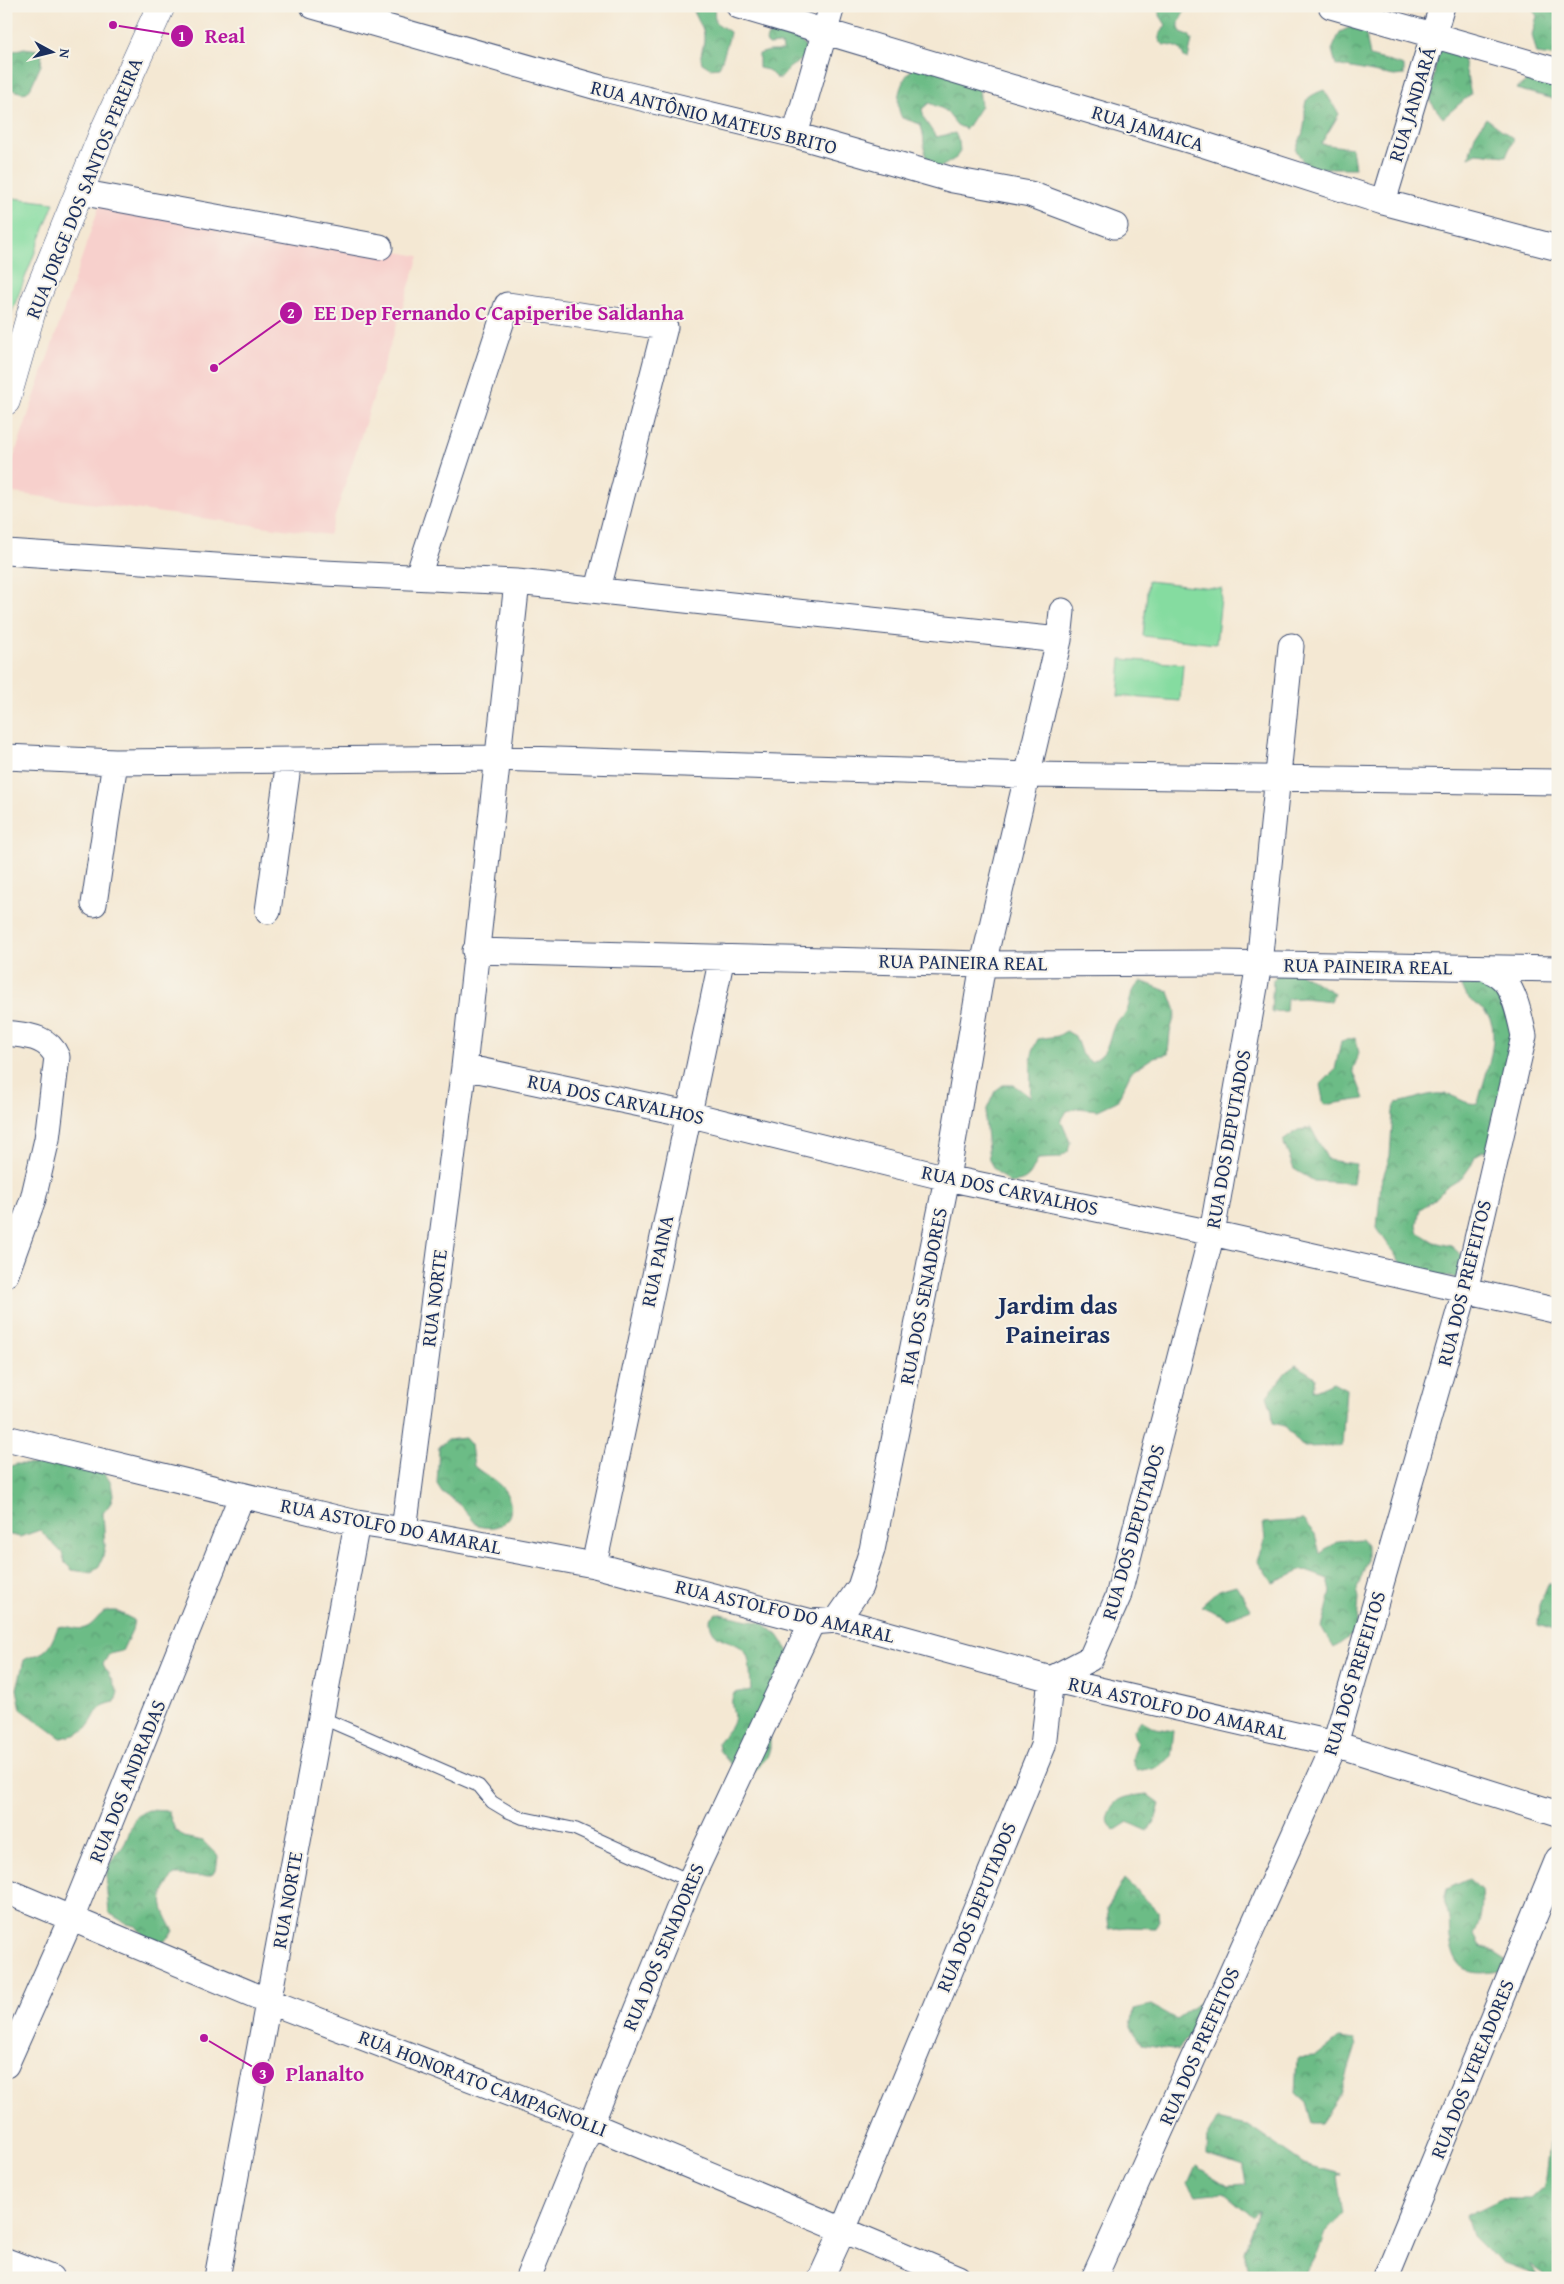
<svg xmlns="http://www.w3.org/2000/svg" width="1564" height="2284" viewBox="0 0 1564 2284" font-family="'Gentium Book Plus',serif">
<style>
.built{fill:#f7d0cc}
.grass{fill:#85dca0;stroke:#50867f}
.forest{fill:url(#forest-crowns);stroke:#447672}
.lines{fill:none;stroke-linecap:round;stroke-linejoin:round}
.service-casing{stroke:#3c4b70;stroke-width:14}
.minor-casing{stroke:#3c4b70;stroke-width:27}
.tertiary-casing{stroke:#3c4b70;stroke-width:29}
.service{stroke:#fff;stroke-width:12}
.minor{stroke:#fff;stroke-width:25}
.tertiary{stroke:#fff;stroke-width:28}
.labels{text-anchor:middle;stroke-width:4;stroke-linejoin:round;paint-order:stroke}
.street-label{font-size:20px;fill:#1b2f5e;stroke:#f7f3e8}
.district-label{font-size:25px;font-weight:bold;fill:#1b2f5e;stroke:#f7f3e8}
.leader{fill:none;stroke:#b5179e;stroke-width:2}
.callout-dot{fill:#b5179e;stroke:#f7f3e8;stroke-width:2}
.mark-label{font-size:15px;text-anchor:middle;font-weight:bold;fill:#fff}
.callout-label{font-size:21px;text-anchor:middle;font-weight:bold;fill:#b5179e;stroke:#f7f3e8;stroke-width:4;stroke-linejoin:round;paint-order:stroke}
</style>
<defs>
<pattern id="forest-crowns" width="20" height="18" patternUnits="userSpaceOnUse" patternTransform="scale(1.25)"><rect width="20" height="18" fill="#6cbc86"/><path d="M2 6a3 3 0 1 1 6 0M12 15a3 3 0 1 1 6 0" fill="none" stroke="#589971"/></pattern>
</defs>
<rect width="100%" height="100%" fill="#f7f3e8"/>
<filter id="ink" filterUnits="userSpaceOnUse"><feTurbulence type="fractalNoise" baseFrequency=".02" numOctaves="2"/><feDisplacementMap in="SourceGraphic" scale="10" xChannelSelector="R" yChannelSelector="G"/><feConvolveMatrix kernelMatrix="1 2 1 2 8 2 1 2 1" color-interpolation-filters="sRGB"/></filter>
<filter id="wash" filterUnits="userSpaceOnUse"><feTurbulence type="fractalNoise" baseFrequency=".0096" numOctaves="4" result="noise"/><feDisplacementMap in="SourceGraphic" scale="20" xChannelSelector="R" yChannelSelector="G"/><feGaussianBlur stdDeviation="1.12" result="paint"/><feColorMatrix in="noise" values="0 0 0 0 0 0 0 0 0 0 0 0 0 0 0 0 0 1.4 0 .05"/><feComposite in="paint" operator="in"/></filter>
<g filter="url(#wash)">
<rect width="100%" height="100%" fill="#f4e8d3"/>
<!-- built -->
<path class="built" d="M102 198 419 256 329 535 6 492V480Z"/>
<!-- grass -->
<path class="grass" d="M6 197 54 203 6 327Z
M1148 581 1222 589 1216 644 1143 636Z
M1121 659 1183 664 1180 701 1118 696Z"/>
<!-- forest -->
<path class="forest" d="M693 6H714L715 22 730 32C730 36 721 65 719 67L710 68 702 63C699 54 704 48 704 39 705 25 695 21 693 6Z
M1160 6H1178L1185 11C1181 18 1176 24 1181 32L1189 35 1192 40 1188 59 1184 57C1180 46 1175 46 1164 45L1160 42V33L1166 25 1159 14Z
M1530 6H1558V57L1537 54 1532 35 1537 16Z
M1357 24 1365 29 1370 56 1404 66V75L1394 76 1336 65 1332 50 1340 32Z
M787 28C793 37 800 39 804 45 812 58 794 63 788 69 786 72 784 75 781 78H776L768 70 759 68V54L769 51H782L783 46 778 44 769 45 766 42 767 37 778 29Z
M1442 47 1461 49 1471 94 1443 118 1430 101C1434 85 1434 58 1442 47Z
M24 48 39 50 42 54 41 65 30 89 27 92 22 93 6 87V49L14 51Z
M915 66 978 79 981 106 966 129 957 125 945 110 929 103 922 109 924 119 936 137 955 133 959 142 960 151 956 158 933 172C919 152 928 143 920 124L902 118C893 101 901 78 915 66Z
M1530 78 1558 85V100L1516 89Z
M1324 90 1339 114 1321 144 1352 148 1355 168H1307L1296 150C1298 143 1303 135 1304 127 1308 104 1297 100 1324 90Z
M1486 118 1514 139 1506 156 1477 153 1469 157 1475 135Z
M1286 965 1334 993 1331 1001 1303 998 1287 999 1286 1011 1271 1012 1273 980Z
M1474 979 1498 989 1521 1013 1491 1151H1483L1475 1156 1472 1164 1462 1178 1447 1187 1434 1200 1420 1209 1417 1225 1419 1233 1434 1242 1451 1246 1464 1257 1456 1278 1406 1271 1377 1228 1381 1183 1390 1156 1393 1111 1396 1103C1412 1101 1428 1092 1444 1094 1457 1095 1465 1106 1478 1103 1483 1082 1501 1037 1489 1017 1481 1005 1467 1002 1461 987L1465 980Z
M1141 981 1169 992 1176 1011 1170 1032 1168 1054 1154 1057 1131 1072 1117 1101 1098 1110 1077 1108 1067 1111 1061 1121 1070 1142 1068 1152 1059 1158 1038 1159C1030 1175 1030 1182 1009 1183L994 1169 989 1160 985 1119 987 1109 995 1091 1003 1085H1014L1030 1097C1032 1077 1027 1058 1038 1039L1058 1036 1066 1031 1075 1036 1082 1055 1091 1062C1111 1052 1107 1041 1115 1024 1117 1020 1121 1019 1124 1016 1132 1005 1127 994 1141 981Z
M1355 1038 1359 1053 1353 1070 1364 1099 1324 1105 1320 1085 1335 1070 1341 1041Z
M1311 1128 1328 1160 1356 1164 1353 1183 1314 1181 1294 1169 1283 1141 1298 1130Z
M1296 1365 1315 1377 1313 1391 1333 1382 1346 1389 1342 1446 1303 1447 1284 1426 1273 1423 1272 1411 1267 1396 1286 1372Z
M465 1438 471 1445 474 1466C484 1475 497 1480 505 1491 520 1515 503 1533 478 1526L458 1503 442 1492 437 1484 439 1446 447 1440Z
M50 1457 105 1474 111 1483 113 1495 110 1504 103 1513 105 1546 103 1557 99 1566 92 1573 72 1570 65 1563 62 1553 40 1530 20 1537 6 1534V1468L16 1464 46 1465Z
M1303 1520 1315 1534 1320 1554 1338 1541 1361 1539 1367 1547V1561L1357 1589 1359 1599 1356 1632 1334 1648 1322 1628 1331 1592 1328 1579 1303 1570 1273 1583 1257 1560 1265 1539 1263 1523Z
M1548 1584H1556L1558 1587 1557 1631 1538 1625 1539 1606Z
M1236 1585 1251 1609 1228 1618 1201 1606 1219 1590Z
M106 1611H116L134 1620 132 1630 122 1651 109 1654 103 1664 118 1692 115 1702C95 1706 99 1711 89 1725 83 1734 71 1736 61 1738L21 1709 17 1689 24 1660C30 1656 37 1656 43 1652 51 1647 54 1636 58 1627 67 1624 77 1631 85 1628 94 1625 98 1615 106 1611Z
M716 1613 763 1623 778 1635 794 1659 770 1729V1748L767 1758 754 1771H736L719 1750 718 1742C723 1735 731 1729 733 1721 736 1710 728 1706 734 1693L751 1690C750 1680 751 1664 747 1655 738 1636 710 1646 710 1619Z
M1141 1720 1155 1728 1174 1731 1171 1757 1157 1767 1137 1771 1132 1759 1137 1744 1133 1732Z
M1147 1794 1160 1804 1156 1818 1148 1831 1128 1822 1114 1831 1107 1820C1113 1795 1125 1797 1147 1794Z
M148 1810 168 1811 175 1830 183 1837 203 1841 218 1856 217 1865 213 1874C200 1880 188 1874 174 1875 157 1898 160 1906 174 1931 167 1941 162 1945 149 1943L136 1926 127 1924 109 1913C108 1896 102 1873 113 1859 117 1853 122 1849 125 1843 133 1827 129 1818 148 1810Z
M1124 1879 1158 1911 1159 1920 1155 1928 1127 1927 1109 1929 1107 1909Z
M1469 1879 1481 1890C1483 1907 1481 1921 1474 1935L1480 1946 1488 1948 1505 1959 1501 1971C1468 1976 1455 1973 1450 1938 1449 1932 1450 1925 1449 1919 1446 1903 1442 1907 1447 1889Z
M1199 2003 1206 2009 1203 2018 1178 2050 1143 2044 1131 2028 1134 2009 1151 2005 1176 2019Z
M1339 2038 1354 2040 1356 2046 1341 2094 1321 2123H1312L1306 2103 1295 2093 1297 2058 1315 2057Z
M1217 2119 1251 2127 1304 2164 1341 2174 1337 2176 1343 2214 1324 2234 1319 2249 1303 2278H1266L1249 2270 1244 2251 1260 2209 1252 2216 1223 2192 1196 2195 1188 2184 1196 2166 1228 2186 1246 2185 1243 2166 1207 2154 1208 2135Z
M1558 2125V2278H1549L1529 2264 1537 2275 1504 2263 1486 2250 1472 2236 1466 2216 1501 2199H1531L1544 2187 1551 2127Z"/>
</g>
<g filter="url(#ink)">
<g class="lines">
<!-- service casing -->
<g class="service-casing">
<path id="service" d="M320 1717 479 1786 492 1802 507 1811 523 1818 575 1829 690 1881"/>
</g>
<!-- minor casing -->
<g class="minor-casing">
<path id="minor" d="M313 6 604 89 795 135 953 180 1030 194 1115 226
M739 6 1205 145 1383 202 1558 248
M1331 6 1558 71
M795 135 832 6
M79 192 380 247
M1383 202 1442 6
M6 552 324 573 517 582 1059 640 1062 611
M418 576 507 305 665 327 598 589
M6 757 115 762 94 904
M115 762 497 758 1028 775 1558 782
M268 911 289 760
M475 951 983 964 1220 963 1558 969
M6 1033C27 1036 48 1036 57 1057L47 1139 33 1199 6 1274
M464 1067 688 1114 947 1178 1212 1233 1558 1311
M6 1438 357 1523 404 1530 594 1565 812 1622 837 1620 1051 1679 1335 1744 1558 1814
M404 1530 464 1067 517 582
M594 1565 722 957
M837 1620 860 1587 872 1550 947 1178 983 964 1059 640
M6 1891 268 2001 589 2124 958 2278
M6 2065 71 1919 242 1495
M6 2261 51 2278
M217 2278 357 1523
M528 2278 690 1881 812 1622
M821 2278 843 2230 1043 1746 1051 1679 1091 1658 1118 1597 1212 1233 1259 964 1291 646
M1094 2278 1335 1744 1465 1291 1524 1036C1520 1018 1514 985 1498 975 1494 972 1488 970 1484 968
M1386 2278 1558 1859"/>
</g>
<!-- tertiary casing -->
<g class="tertiary-casing">
<path id="tertiary" d="M6 401 34 303 104 131 161 6"/>
</g>
<!-- service -->
<use href="#service" class="service"/>
<!-- minor -->
<use href="#minor" class="minor"/>
<!-- tertiary -->
<use href="#tertiary" class="tertiary"/>
</g>
</g>
<g class="labels">
<!-- street labels -->
<g class="street-label">
<text transform="translate(1412 104) rotate(-73)" y="7">RUA JANDARÁ</text>
<text transform="translate(714 117) rotate(14)" y="7">RUA ANTÔNIO MATEUS BRITO</text>
<text transform="translate(1148 128) rotate(17)" y="7">RUA JAMAICA</text>
<text transform="translate(84 188) rotate(-68)" y="7">RUA JORGE DOS SANTOS PEREIRA</text>
<text transform="translate(963 962) rotate(1)" y="7">RUA PAINEIRA REAL</text>
<text transform="translate(1368 966) rotate(1)" y="7">RUA PAINEIRA REAL</text>
<text transform="translate(616 1099) rotate(12)" y="7">RUA DOS CARVALHOS</text>
<text transform="translate(1228 1139) rotate(-80)" y="7">RUA DOS DEPUTADOS</text>
<text transform="translate(1010 1190) rotate(12)" y="7">RUA DOS CARVALHOS</text>
<text transform="translate(657 1261) rotate(-78)" y="7">RUA PAINA</text>
<text transform="translate(1464 1283) rotate(-76)" y="7">RUA DOS PREFEITOS</text>
<text transform="translate(923 1296) rotate(-79)" y="7">RUA DOS SENADORES</text>
<text transform="translate(434 1298) rotate(-83)" y="7">RUA NORTE</text>
<text transform="translate(391 1526) rotate(11)" y="7">RUA ASTOLFO DO AMARAL</text>
<text transform="translate(1133 1532) rotate(-74)" y="7">RUA DOS DEPUTADOS</text>
<text transform="translate(785 1611) rotate(13)" y="7">RUA ASTOLFO DO AMARAL</text>
<text transform="translate(1354 1673) rotate(-73)" y="7">RUA DOS PREFEITOS</text>
<text transform="translate(1178 1708) rotate(13)" y="7">RUA ASTOLFO DO AMARAL</text>
<text transform="translate(127 1781) rotate(-68)" y="7">RUA DOS ANDRADAS</text>
<text transform="translate(287 1900) rotate(-80)" y="7">RUA NORTE</text>
<text transform="translate(976 1907) rotate(-68)" y="7">RUA DOS DEPUTADOS</text>
<text transform="translate(663 1947) rotate(-67)" y="7">RUA DOS SENADORES</text>
<text transform="translate(1199 2046) rotate(-66)" y="7">RUA DOS PREFEITOS</text>
<text transform="translate(1472 2069) rotate(-68)" y="7">RUA DOS VEREADORES</text>
<text transform="translate(483 2083) rotate(21)" y="7">RUA HONORATO CAMPAGNOLLI</text>
</g>
<!-- district labels -->
<g class="district-label">
<text x="1058" y="1314">Jardim das<tspan x="1058" dy="29">Paineiras</tspan></text>
</g>
</g>
<!-- callouts -->
<path class="leader" d="M113 25L182 36M214 368L291 313M204 2038L263 2073"/>
<g class="callout-dot">
<circle cx="113" cy="25" r="5"/>
<circle cx="214" cy="368" r="5"/>
<circle cx="204" cy="2038" r="5"/>
<circle cx="182" cy="36" r="12"/>
<circle cx="291" cy="313" r="12"/>
<circle cx="263" cy="2073" r="12"/>
</g>
<g class="mark-label">
<text x="182" y="41">1</text>
<text x="291" y="318">2</text>
<text x="263" y="2079">3</text>
</g>
<g class="callout-label">
<text x="225" y="43">Real</text>
<text x="499" y="320">EE Dep Fernando C Capiperibe Saldanha</text>
<text x="325" y="2081">Planalto</text>
</g>
<!-- margin -->
<rect width="1564" height="2284" fill="none" stroke="#f7f3e8" stroke-width="25"/>
<!-- north arrow -->
<g transform="translate(52 52) rotate(97)" stroke="#f7f3e8" stroke-width="4" paint-order="stroke">
<path d="M0-4L9 19L0 12L-9 19Z" fill="#1b2f5e"/>
<text y="-8" font-size="14" font-weight="bold" text-anchor="middle" fill="#1b2f5e">N</text>
</g>
</svg>
